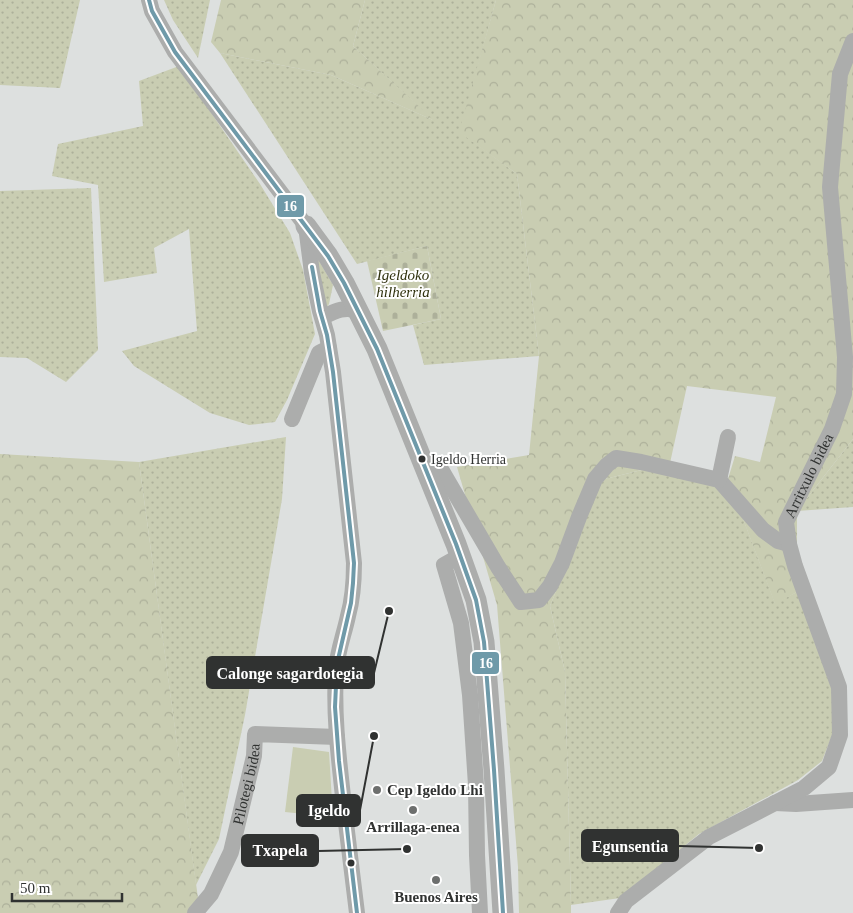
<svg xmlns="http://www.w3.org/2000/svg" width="853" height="913" viewBox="0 0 853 913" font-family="'Times New Roman',serif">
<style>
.grass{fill:url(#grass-dots)}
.forest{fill:url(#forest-crowns)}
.cemetery{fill:url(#cemetery-stones)}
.green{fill:#c9cdb2}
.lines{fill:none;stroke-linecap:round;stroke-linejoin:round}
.minor{stroke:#acadac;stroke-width:16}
.tertiary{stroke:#acadac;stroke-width:21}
.bus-1-casing{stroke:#fff;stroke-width:8}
.bus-1{stroke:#6f9aa9;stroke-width:4}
.bus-dot{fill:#303231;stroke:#fff;stroke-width:2}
.poi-dot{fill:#6d6f6e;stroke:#fff;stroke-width:2}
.labels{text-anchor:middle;stroke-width:4;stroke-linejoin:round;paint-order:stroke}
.bus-label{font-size:14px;fill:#303231;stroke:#fff;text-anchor:start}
.park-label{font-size:15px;font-style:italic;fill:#2f310d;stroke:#fff}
.street-label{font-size:15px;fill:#303231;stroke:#fff}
.poi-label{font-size:15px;font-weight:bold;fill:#303231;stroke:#fff}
.leader{fill:none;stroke:#303231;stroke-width:2}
.callout-dot{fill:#303231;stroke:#fff;stroke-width:2}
.callout{fill:#303231;stroke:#303231;stroke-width:2}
.callout-label{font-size:16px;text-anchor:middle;font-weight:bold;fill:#fff}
.line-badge{stroke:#fff;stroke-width:2}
.badge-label{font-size:14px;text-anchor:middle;font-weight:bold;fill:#fff}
</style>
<defs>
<pattern id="grass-dots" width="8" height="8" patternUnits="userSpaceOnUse" patternTransform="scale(1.25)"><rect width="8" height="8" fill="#c9cdb2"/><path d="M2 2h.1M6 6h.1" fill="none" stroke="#adb09a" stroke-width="1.8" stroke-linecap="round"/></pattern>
<pattern id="forest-crowns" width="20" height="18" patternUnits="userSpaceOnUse" patternTransform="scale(1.25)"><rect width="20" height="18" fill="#c9cdb2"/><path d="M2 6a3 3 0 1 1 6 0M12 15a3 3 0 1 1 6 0" fill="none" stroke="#adb09a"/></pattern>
<pattern id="cemetery-stones" width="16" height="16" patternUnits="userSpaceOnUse" patternTransform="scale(1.25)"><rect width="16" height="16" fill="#c9cdb2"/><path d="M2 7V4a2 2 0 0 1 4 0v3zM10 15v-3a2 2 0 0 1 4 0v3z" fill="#adb09a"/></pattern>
</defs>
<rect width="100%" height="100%" fill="#dde0df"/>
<!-- grass -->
<path class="grass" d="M0 0H80L60 88 0 85Z
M164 0H210L198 58 173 20Z
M365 0H496L460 132 517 174 539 356 424 365 413 325 441 319 427 246 357 264 220 53 331 75 433 120 353 46Z
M179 66 260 184 290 233 303 270 315 334 287 400 275 422 249 425 210 413 134 366 122 351 197 331 189 229 154 248 157 273 104 282 98 185 52 176 58 144 143 126 139 81Z
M91 188 98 350 66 382 27 358 0 357V191Z
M315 254 333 285 329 304 324 311Z
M286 437 282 499 245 715 219 839 196 885 139 462Z
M853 439V507L797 511Z
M670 463 728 479 775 603 797 592 833 688V733L822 761 798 780 699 834 620 898 571 905 565 672 550 606 601 480Z"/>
<!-- forest -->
<path class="forest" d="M221 0H365L353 46 435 121 331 75 220 53 211 42Z
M496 0H853V439L797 511V592L775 604 728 479 735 456 760 462 776 397 687 386 670 463 601 480 550 606 565 672 571 905V913H519L518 867 497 605 457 467 529 455 539 356 517 174 459 132Z
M0 454 139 462 200 913H0Z"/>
<!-- cemetery -->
<path class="cemetery" d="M427 246 441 319 383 331 367 261Z"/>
<!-- green -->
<path class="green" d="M293 747 329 752 333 817 285 812Z"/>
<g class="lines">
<!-- minor -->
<g class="minor">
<path d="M149 0 152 11 175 52 306 226 312 273 320 311 327 335 333 372 354 563C354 581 353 598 348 616 344 635 337 652 336 671 333 719 340 767 345 815 349 848 353 880 357 913"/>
<path d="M323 317C335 311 344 306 359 311"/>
<path d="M292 419 319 353 329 348"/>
<path d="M427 474 442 471 498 567 521 602 539 600 550 586 562 563 579 517 595 479 607 465 616 458 641 462 719 480 763 530 778 541 789 544"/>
<path d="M719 480 728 437"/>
<path d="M460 556 444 565 461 623 470 695 476 785 477 855 480 913"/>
<path d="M775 803 796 804 853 800"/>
<path id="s1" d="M195 913 211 894 231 852 254 756 255 734 337 737"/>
<path id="s2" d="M618 913 626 901 709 837 804 788 829 767 840 735 839 687 795 566 789 544 786 522 832 429 844 394 845 357 830 187 840 74 853 41"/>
</g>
<!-- tertiary -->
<path class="tertiary" d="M306 226 328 256 344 283 377 349 456 544 476 600 484 642 494 770 503 913"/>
<!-- bus-1 casing -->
<g class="bus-1-casing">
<path id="bus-1" d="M149 0 152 11 175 52 328 256 344 283 377 349 456 544 476 600 484 642 494 770 503 913
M312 267 320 311 327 335 333 372 354 563 353 583 351 603 337 664 335 707 339 761 357 913"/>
</g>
<!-- bus-1 -->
<use href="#bus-1" class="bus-1"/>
</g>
<!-- markers -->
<g class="bus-dot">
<circle cx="422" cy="459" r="4.5"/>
<circle cx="351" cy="863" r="4.5"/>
</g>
<g class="poi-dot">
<circle cx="377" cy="790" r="5"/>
<circle cx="413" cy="810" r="5"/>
<circle cx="436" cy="880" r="5"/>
</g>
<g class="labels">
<!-- bus labels -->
<g class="bus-label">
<text x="431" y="464">Igeldo Herria</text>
</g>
<!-- park labels -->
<g class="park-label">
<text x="403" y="280">Igeldoko<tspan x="403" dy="17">hilherria</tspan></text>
</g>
<!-- street labels -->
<g class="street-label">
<text dy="5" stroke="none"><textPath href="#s2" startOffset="566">Arritxulo bidea</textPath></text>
<text dy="5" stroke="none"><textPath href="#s1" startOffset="141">Pilotegi bidea</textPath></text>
</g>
<!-- poi labels -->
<g class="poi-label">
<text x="387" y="795" text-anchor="start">Cep Igeldo Lhi</text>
<text x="413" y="832">Arrillaga-enea</text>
<text x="436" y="902">Buenos Aires</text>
</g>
</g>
<!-- callouts -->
<path class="leader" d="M389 611L374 673M374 736L360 810M759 848L678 846M407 849L318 851"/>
<g class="callout-dot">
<circle cx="389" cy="611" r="5"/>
<circle cx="374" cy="736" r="5"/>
<circle cx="759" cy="848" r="5"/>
<circle cx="407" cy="849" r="5"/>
</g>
<g class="callout">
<rect x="207" y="657" width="167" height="31" rx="5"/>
<rect x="297" y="795" width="63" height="31" rx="5"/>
<rect x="582" y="830" width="96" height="31" rx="5"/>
<rect x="242" y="835" width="76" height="31" rx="5"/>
</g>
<g class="callout-label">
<text x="290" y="679">Calonge sagardotegia</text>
<text x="329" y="816">Igeldo</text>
<text x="630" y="852">Egunsentia</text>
<text x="280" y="856">Txapela</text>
</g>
<g class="line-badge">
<rect x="276" y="194" width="29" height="24" rx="5" fill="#6f9aa9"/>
<rect x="471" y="651" width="29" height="24" rx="5" fill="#6f9aa9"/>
</g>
<g class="badge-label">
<text x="290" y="211">16</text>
<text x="486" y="668">16</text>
</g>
<!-- scale -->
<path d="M12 893v8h110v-8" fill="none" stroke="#303231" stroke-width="2.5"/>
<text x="20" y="893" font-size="15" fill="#303231" stroke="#ffffff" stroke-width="4" paint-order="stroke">50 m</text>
</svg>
